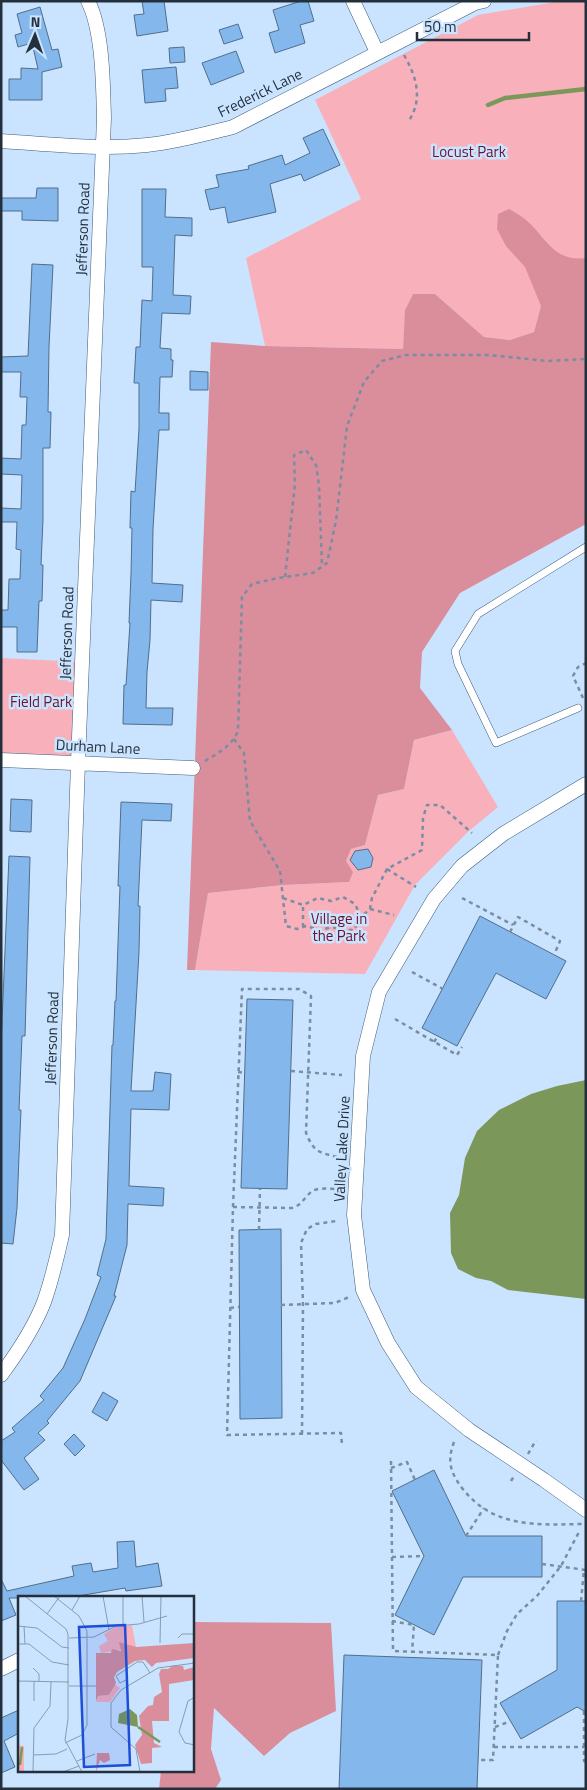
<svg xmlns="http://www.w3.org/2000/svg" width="587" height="1790" viewBox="0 0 587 1790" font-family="'Titillium Web',sans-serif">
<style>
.green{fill:#f8b1bb}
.forest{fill:#da8e9b}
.water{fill:#7b985a}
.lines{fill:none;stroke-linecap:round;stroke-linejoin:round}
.stream{stroke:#7b985a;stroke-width:4.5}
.building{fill:#84b7eb;stroke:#516e8b}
.service-casing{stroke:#3e5a77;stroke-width:8}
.minor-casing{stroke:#3e5a77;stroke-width:15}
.path{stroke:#7a8da1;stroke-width:2.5;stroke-dasharray:4 4;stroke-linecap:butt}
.service{stroke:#fff;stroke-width:7}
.minor{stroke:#fff;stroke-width:14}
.labels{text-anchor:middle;stroke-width:5;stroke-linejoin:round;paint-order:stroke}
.street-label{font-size:15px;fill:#23303c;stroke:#cae4ff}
.park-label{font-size:15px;fill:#6c132e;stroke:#cae4ff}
.inset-river{fill:none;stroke:#7b985a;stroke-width:2.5}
.inset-road{fill:none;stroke:#879cb1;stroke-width:1}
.view{fill:#1d4ed8;fill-opacity:0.15;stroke:#1d4ed8;stroke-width:2.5}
.inset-edge{fill:none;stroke:#23303c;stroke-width:2.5}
</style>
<rect width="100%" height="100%" fill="#cae4ff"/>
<!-- green -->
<path class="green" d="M561 1 586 2V283L541 306 534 332 510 340 484 337 435 294H413L406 308 403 349 265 346 246 258 361 199 315 100 478 15Z
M1 658 83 662 78 762 1 760Z
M452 730 498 807 469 831 415 885 365 974 195 970 208 893 283 885 349 882 346 861 351 849 365 845 378 795 404 789 414 740Z"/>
<!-- forest -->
<path class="forest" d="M509 209C515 212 521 216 526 220 547 238 553 262 586 258V524L460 593 422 652 420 688 452 730 414 740 404 789 378 795 365 845 351 849 346 861 353 872 349 882 283 885 208 893 195 970H187L211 342 265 346 403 349 405 310 413 294H435L484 337 510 340 534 332 541 306 525 267 506 246 497 229 498 214Z
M193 1622 331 1623 336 1711 290 1733 264 1756 214 1708 211 1749 221 1780 215 1789H159L161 1771H192Z"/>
<!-- water -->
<path class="water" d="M586 1080V1299L508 1290 491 1281 476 1278 458 1269 451 1253 450 1213 459 1195 465 1158 477 1131 499 1110 531 1094 557 1086Z"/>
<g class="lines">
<!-- stream -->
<path class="stream" d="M488 105 505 98 586 89"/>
</g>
<!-- building -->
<path class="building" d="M142 1H164L168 31 137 36 134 15 144 14Z
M301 1H308L314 21 300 25 305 43 275 53 269 33 279 30 273 10Z
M40 7 52 50 58 49 62 67 42 72V100H9V79H21V68L38 69 32 43 18 47 15 35 22 33 17 14Z
M238 24 243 38 224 44 219 30Z
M184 47 185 62 170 63 169 48Z
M236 51 244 72 211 85 202 63Z
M176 67 178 88 165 89 166 101 145 103 142 70Z
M323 129 340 165 304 181 301 174 270 184 276 212 228 223 225 207 210 210 205 190 219 187 216 175 249 169 248 166 282 155 285 165 310 153 303 138Z
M37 188H58V221L22 220V211H1V198H36Z
M142 189H166L165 217 192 218V236L175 235 173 295 191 296 190 314 162 313 160 348 171 349V360H173L172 377H160L159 413H169V430H159L153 529 152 583 183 585 182 602 151 600 150 640 147 672 146 708H173L172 725 123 724 124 685H126L130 623H129L131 574 132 528H130L131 491 135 492 139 429V383H134L136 347H140L142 300 152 301 153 267H142Z
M32 264 53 265 49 347 48 412H51L50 448H43V519L41 565H43L42 601H39L37 652H17V627H1V610H8L9 579H20L21 550 16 549 17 522H1V508L21 509 22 475 1 474V458L21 459 22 425H26L27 397H20L21 372H1V357L28 356Z
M190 371 208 372V390H190Z
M11 799 32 800 31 832 10 831Z
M121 802 172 804 171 821 142 820 138 906H140L139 952 131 1091H153L155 1072 171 1074 169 1110 131 1109 129 1186 164 1188 163 1206 128 1204 127 1245 114 1296H116L80 1381 47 1421 49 1423 38 1433 45 1440 24 1458 39 1479 24 1490 1 1460V1441L15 1432 12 1428 44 1400 40 1396 63 1368 85 1319 101 1277 97 1275 106 1239 112 1045H113L115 1001H116L120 886H118Z
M368 849 373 858 371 867 358 870 350 860 355 851Z
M9 856 30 857 25 1036H22L19 1110H21L19 1156 17 1208 13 1244 1 1243V1046Z
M480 916 566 961 546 999 496 973 457 1046 422 1028Z
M247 999 293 1000 287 1189 241 1188Z
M281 1229 282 1418 240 1419 239 1230Z
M103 1392 118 1401 107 1421 92 1412Z
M74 1434 85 1446 75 1456 64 1444Z
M434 1470 466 1536H542V1577H463L434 1635 395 1615 424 1556 392 1491Z
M134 1541 136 1567 158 1563 162 1586 126 1591 125 1588 66 1598H9L16 1615 1 1621V1579L7 1591 74 1576 72 1566 91 1563 93 1572 118 1568 117 1542Z
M557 1601H586V1712L577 1707 521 1739 500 1703 557 1670Z
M344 1655 482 1660 477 1789H339Z
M19 1710V1733L4 1741 15 1767 1 1773V1718Z"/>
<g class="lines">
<!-- service casing -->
<g class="service-casing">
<path id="service" d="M578 708 496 743 458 664 455 651 478 614 586 547"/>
</g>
<!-- minor casing -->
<g class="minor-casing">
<path id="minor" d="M353 1 377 52
M1 141C50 144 99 150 147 145 176 142 205 134 233 127L475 3 484 1
M1 760 193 768
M586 784 503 834 462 866 434 899 379 992 363 1056 354 1215 363 1290 388 1343 416 1387 469 1430 544 1480 586 1510
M1 1375C18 1352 34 1328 44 1302 52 1280 57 1257 62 1235L78 762 104 118C103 84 103 31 88 1
M1 1669 19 1660"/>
</g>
<!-- path -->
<path class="path" d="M404 55C416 76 424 99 408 122
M285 577 295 484 294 455 306 450 316 465 319 485 322 567
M583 698 573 676 578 667 586 663
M234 739 244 753 250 821 280 871 286 926 297 929 306 926 320 930 332 927 342 930H354L361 917 370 909 372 898 387 869 422 850 423 818 427 805H440L472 833
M205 761C218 753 232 746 238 731L242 597 252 584 278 578 313 573 327 563 336 521 347 426 364 382 382 361 406 355H489L547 361 586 359
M387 869 416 887
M283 898 303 905 318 898 331 901 343 897 355 904 361 917
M462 898 513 925
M370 909 394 915
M303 927V906
M510 932 518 917 560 941 554 955
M412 972 443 989
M395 1019 457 1055 462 1047
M434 1042 438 1036
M291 1071 342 1075
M238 1072 245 1073
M337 1157C318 1152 314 1152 306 1133L311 996 299 989H242L233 1207 227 1435 341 1433 342 1445
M233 1207 292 1208C302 1205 304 1198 311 1192 317 1187 329 1189 336 1189
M259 1230 260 1189
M281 1305 335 1303 349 1297
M230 1308 239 1307
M302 1434 303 1305 301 1243 307 1229 316 1224 336 1221
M454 1442C447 1461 450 1472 462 1488 493 1528 536 1525 582 1524
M528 1454 536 1440
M391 1461 393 1651 498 1655 493 1760H478
M391 1468 407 1462 415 1480
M511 1481 514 1476
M466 1536 484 1508
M392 1557 424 1556
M542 1564 586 1570
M581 1601 584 1570
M392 1621 414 1625 412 1652
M498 1655 507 1631 517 1614 537 1596 561 1566 579 1532
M584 1711V1761H586
M495 1727 511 1721
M494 1747H584"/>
<!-- service -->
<use href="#service" class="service"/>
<!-- minor -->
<use href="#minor" class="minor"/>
</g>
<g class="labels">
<!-- street labels -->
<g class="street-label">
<text transform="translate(260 93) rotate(-26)" y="5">Frederick Lane</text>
<text transform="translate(83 229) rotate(-88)" y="5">Jefferson Road</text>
<text transform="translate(67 633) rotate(-88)" y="5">Jefferson Road</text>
<text transform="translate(98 747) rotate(3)" y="5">Durham Lane</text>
<text transform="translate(52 1038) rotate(-88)" y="5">Jefferson Road</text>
<text transform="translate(342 1149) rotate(-87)" y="5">Valley Lake Drive</text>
</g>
<!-- park labels -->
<g class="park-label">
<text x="469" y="157">Locust Park</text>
<text x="41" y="707">Field Park</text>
<text x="339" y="924">Village in<tspan x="339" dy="17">the Park</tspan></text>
</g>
</g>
<!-- overview -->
<g transform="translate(18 1596)">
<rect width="176" height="176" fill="#cae4ff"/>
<path d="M114 29 118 51 83 57 81 50 90 45 86 38 98 31ZM95 87 102 92 92 106H79L80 100 91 99ZM0 149 6 150V176H0Z" fill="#f8b1bb"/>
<path d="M101 46 118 51 176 47V62L138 67 134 71 127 64 117 65 99 76 96 81 98 87 91 99 80 100 78 106V57H93L94 53 103 55ZM156 69 165 70 166 74 176 71V84L151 88V125H134L136 147 144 151 134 152V167L123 168 117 149 124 139 121 120 130 110 135 109 136 101 144 96 141 78 143 73H150ZM79 157H91L92 164 86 167 82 164 78 176Z" fill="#da8e9b"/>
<path d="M112 113 119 119 120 131 100 127 101 118Z" fill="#7b985a"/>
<path class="inset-river" d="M120 131 142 146M2 169 4 151"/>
<path class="inset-road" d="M7 0 48 33 50 38V123L47 144 64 176M36 0 61 20 69 35V129L64 139 47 147M85 0 91 34M124 0 126 26M54 14 62 0M29 18 42 0M105 28V0M0 30 19 32 44 51 51 52M6 30 7 48M51 42 76 41 98 30 121 28 149 20M160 42 164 38H177M142 47 143 0M0 48H11L34 66 51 69M15 72 21 78V85M108 84 102 87 98 80 119 66H125L132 77M0 85 51 86M51 90H78M177 101 170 105 161 136 167 147 177 149M16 105V85M15 159 38 158 49 153M59 165 77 158M15 176 16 132 32 110 33 86M45 176 61 170M122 176 118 153 93 131V107L103 94 140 72 177 67"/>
<path class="view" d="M107 29 112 169 66 171 61 31Z"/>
<rect width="176" height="176" class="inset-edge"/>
</g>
<!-- border -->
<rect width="587" height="1790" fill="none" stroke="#23303c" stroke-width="5"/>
<!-- north arrow -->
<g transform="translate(35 35) rotate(2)" stroke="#cae4ff" stroke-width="4" paint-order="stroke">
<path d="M0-4L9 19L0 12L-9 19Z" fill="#23303c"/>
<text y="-8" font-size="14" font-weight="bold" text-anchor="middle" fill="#23303c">N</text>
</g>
<!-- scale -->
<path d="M417 32v8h112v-8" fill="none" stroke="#23303c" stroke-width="2.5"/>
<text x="424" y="32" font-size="15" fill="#23303c" stroke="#cae4ff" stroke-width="4" paint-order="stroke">50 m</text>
</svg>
